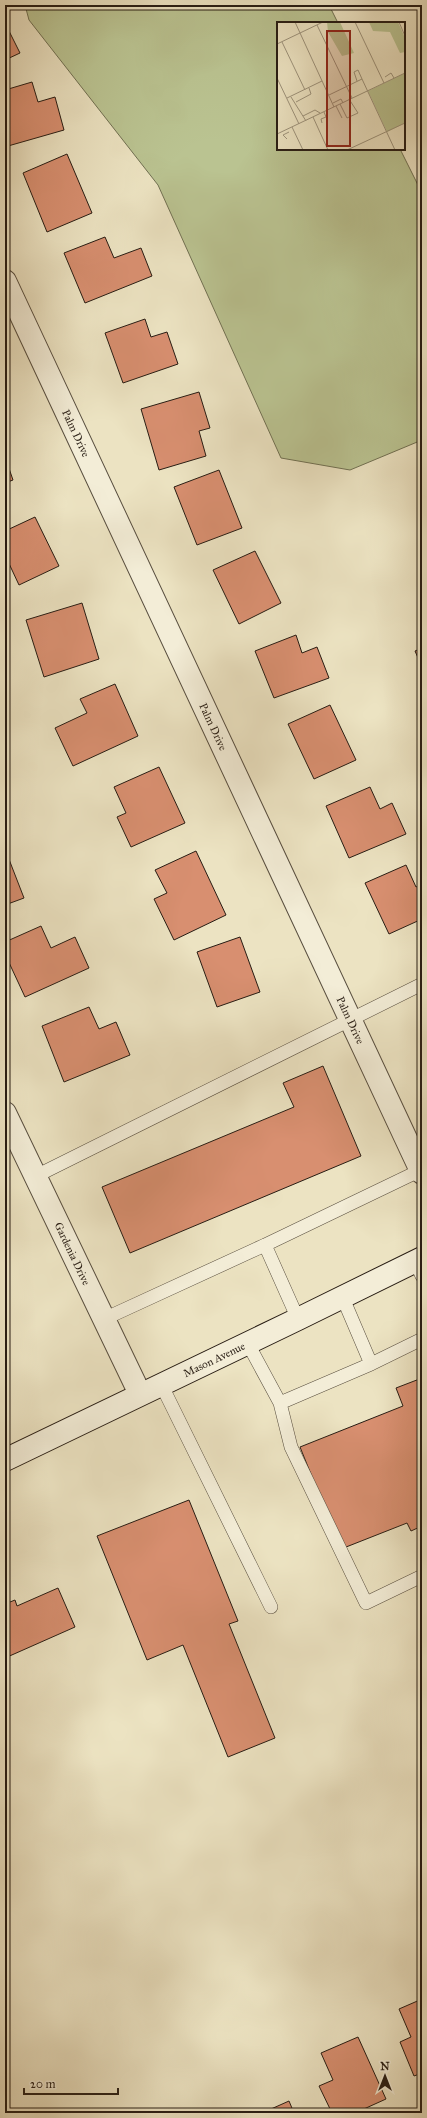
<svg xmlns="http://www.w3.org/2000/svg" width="427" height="2118" viewBox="0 0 427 2118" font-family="'IM FELL Great Primer',serif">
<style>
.green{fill:#bac391;stroke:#707052}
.building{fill:#d88f70;stroke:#271c13}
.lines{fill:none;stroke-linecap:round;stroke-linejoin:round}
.lane-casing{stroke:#584e3f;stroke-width:14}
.street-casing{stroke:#584e3f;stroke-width:24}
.secondary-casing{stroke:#271c13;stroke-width:24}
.lane{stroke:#f3edd7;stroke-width:13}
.street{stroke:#f3edd7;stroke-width:22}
.secondary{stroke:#f3edd7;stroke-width:22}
.labels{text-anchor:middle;stroke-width:3.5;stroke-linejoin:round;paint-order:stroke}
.street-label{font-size:11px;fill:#271c13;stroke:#f3edd7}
.inset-road{fill:none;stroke:#9d937c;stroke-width:1}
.view{fill:#8f2418;fill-opacity:0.15;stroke:#8f2418;stroke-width:2}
.inset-edge{fill:none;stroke:#271c13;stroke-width:2}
</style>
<rect width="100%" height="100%" fill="#ece3c2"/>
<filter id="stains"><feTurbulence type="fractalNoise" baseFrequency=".005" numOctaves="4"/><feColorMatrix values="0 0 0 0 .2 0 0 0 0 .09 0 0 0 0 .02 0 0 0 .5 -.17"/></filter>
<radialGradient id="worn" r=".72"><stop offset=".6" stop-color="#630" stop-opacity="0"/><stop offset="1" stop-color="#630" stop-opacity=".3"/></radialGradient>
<!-- green -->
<path class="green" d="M25 5H329L338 23H278V149H400L422 193V440L350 470 281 458 158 185 29 20Z"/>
<!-- building -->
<path class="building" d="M5 23 20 53 5 60Z
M32 82 38 102 55 97 64 130 8 146 5 137V90Z
M67 154 92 213 47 232 23 173Z
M105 237 114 258 141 248 152 276 85 303 64 253Z
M145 319 151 337 167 332 178 364 123 383 105 333Z
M199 392 210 428 199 431 206 456 159 470 141 409Z
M5 457 13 480 5 483Z
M219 470 242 528 197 545 174 487Z
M35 517 59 566 19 585 5 555V531Z
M255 551 281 603 239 624 213 570Z
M82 603 99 659 44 677 26 620Z
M296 635 302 653 317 647 329 678 274 698 255 651Z
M422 648V667L415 651Z
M115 684 138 736 73 766 55 728 87 713 80 699Z
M330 705 356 760 314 779 288 724Z
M159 767 185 823 131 847 117 817 126 813 114 787Z
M370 787 380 809 392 803 406 834 349 858 326 806Z
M5 849 24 898 5 905Z
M196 851 226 915 174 940 154 899 167 893 155 870Z
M406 865 416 887 422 884V919L389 934 365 883Z
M41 926 51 948 75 937 89 968 25 997 5 954V942Z
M240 937 260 992 217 1007 197 952Z
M89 1007 99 1029 116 1022 130 1055 64 1082 42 1026Z
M323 1066 361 1156 130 1253 102 1187 294 1107 283 1083Z
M422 1378V1526L411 1531 407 1523 341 1549 300 1447 403 1406 396 1388Z
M189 1500 238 1621 229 1624 275 1738 228 1757 183 1645 147 1660 97 1536Z
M58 1588 75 1627 5 1658V1604L15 1600 17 1606Z
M422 1999V2073L414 2076 400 2042 411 2037 399 2009Z
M358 2037 386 2099 355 2113H332L319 2086 333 2080 321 2053Z
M289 2101 294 2113H262Z"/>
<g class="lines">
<!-- lane casing -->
<g class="lane-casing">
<path id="lane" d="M36 1176 422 984
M265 1245 421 1170
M415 1261 422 1276
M104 1319 265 1245 298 1319
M247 1342 280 1403 291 1447 366 1603 422 1576
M371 1364 422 1339
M161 1384 271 1607
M280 1403 371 1364 342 1296"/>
</g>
<!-- street casing -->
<g class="street-casing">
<g id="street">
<path id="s1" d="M5 281 422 1173"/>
<path id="s2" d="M5 1113 140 1394"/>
</g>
</g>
<!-- secondary casing -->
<g class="secondary-casing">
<g id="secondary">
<path id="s3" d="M5 1460 298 1319 422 1258"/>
</g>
</g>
<!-- lane -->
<use href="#lane" class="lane"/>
<!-- street -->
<use href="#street" class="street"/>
<!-- secondary -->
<use href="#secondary" class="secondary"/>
</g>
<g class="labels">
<!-- street labels -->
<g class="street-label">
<text dy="4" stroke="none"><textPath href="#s1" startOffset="168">Palm Drive</textPath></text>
<text dy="4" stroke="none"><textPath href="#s1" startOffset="492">Palm Drive</textPath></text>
<text dy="4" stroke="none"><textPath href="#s1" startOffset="816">Palm Drive</textPath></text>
<text dy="4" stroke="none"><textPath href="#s2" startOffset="156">Gardenia Drive</textPath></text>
<text dy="4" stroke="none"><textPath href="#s3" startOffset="232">Mason Avenue</textPath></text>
</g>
</g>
<!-- overview -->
<g transform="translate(277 22)">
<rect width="128" height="128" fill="#ece3c2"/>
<path d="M50 0H63L77 31 65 34 51 10ZM92 0H121L128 16V30L123 31 113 10 96 9ZM128 51V101L110 110 91 69Z" fill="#bac391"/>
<path class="inset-road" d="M18 0 57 85M78 0 107 61M122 0 128 14M40 3 75 76M5 20 28 68M0 22 46 0M108 55 114 51 117 56M0 56 22 102M80 59 77 50 81 48 85 57M52 73 85 57 118 128M14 75 29 99M10 76 45 59M19 80 34 72 32 66M56 81 64 77 66 81M63 82 70 96 81 91 72 77M59 84 65 96M26 94 38 88 43 91M36 95 51 128M45 101 44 97 49 95 47 90M15 105 26 128M0 112 128 51M10 117 6 113 12 110M70 128 128 101"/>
<path class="view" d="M50 9H73V124H50Z"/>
<rect width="128" height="128" class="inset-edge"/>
</g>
<!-- margin -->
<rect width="427" height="2118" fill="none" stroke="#ece3c2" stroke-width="20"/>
<rect x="6" y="6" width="415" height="2106" fill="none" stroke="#271c13" stroke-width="2"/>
<rect x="10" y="10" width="407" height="2098" fill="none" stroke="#271c13"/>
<!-- north arrow -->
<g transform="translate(385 2076)" stroke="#f3edd7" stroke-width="3" paint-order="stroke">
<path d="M0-3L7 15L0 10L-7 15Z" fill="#271c13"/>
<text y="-6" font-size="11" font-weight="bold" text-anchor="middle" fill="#271c13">N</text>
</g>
<!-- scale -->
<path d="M24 2088v6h94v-6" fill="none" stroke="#271c13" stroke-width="2"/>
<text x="30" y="2088" font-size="12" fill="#271c13" stroke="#f3edd7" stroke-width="3" paint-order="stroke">20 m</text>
<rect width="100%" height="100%" filter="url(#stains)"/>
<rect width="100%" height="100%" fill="url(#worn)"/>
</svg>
